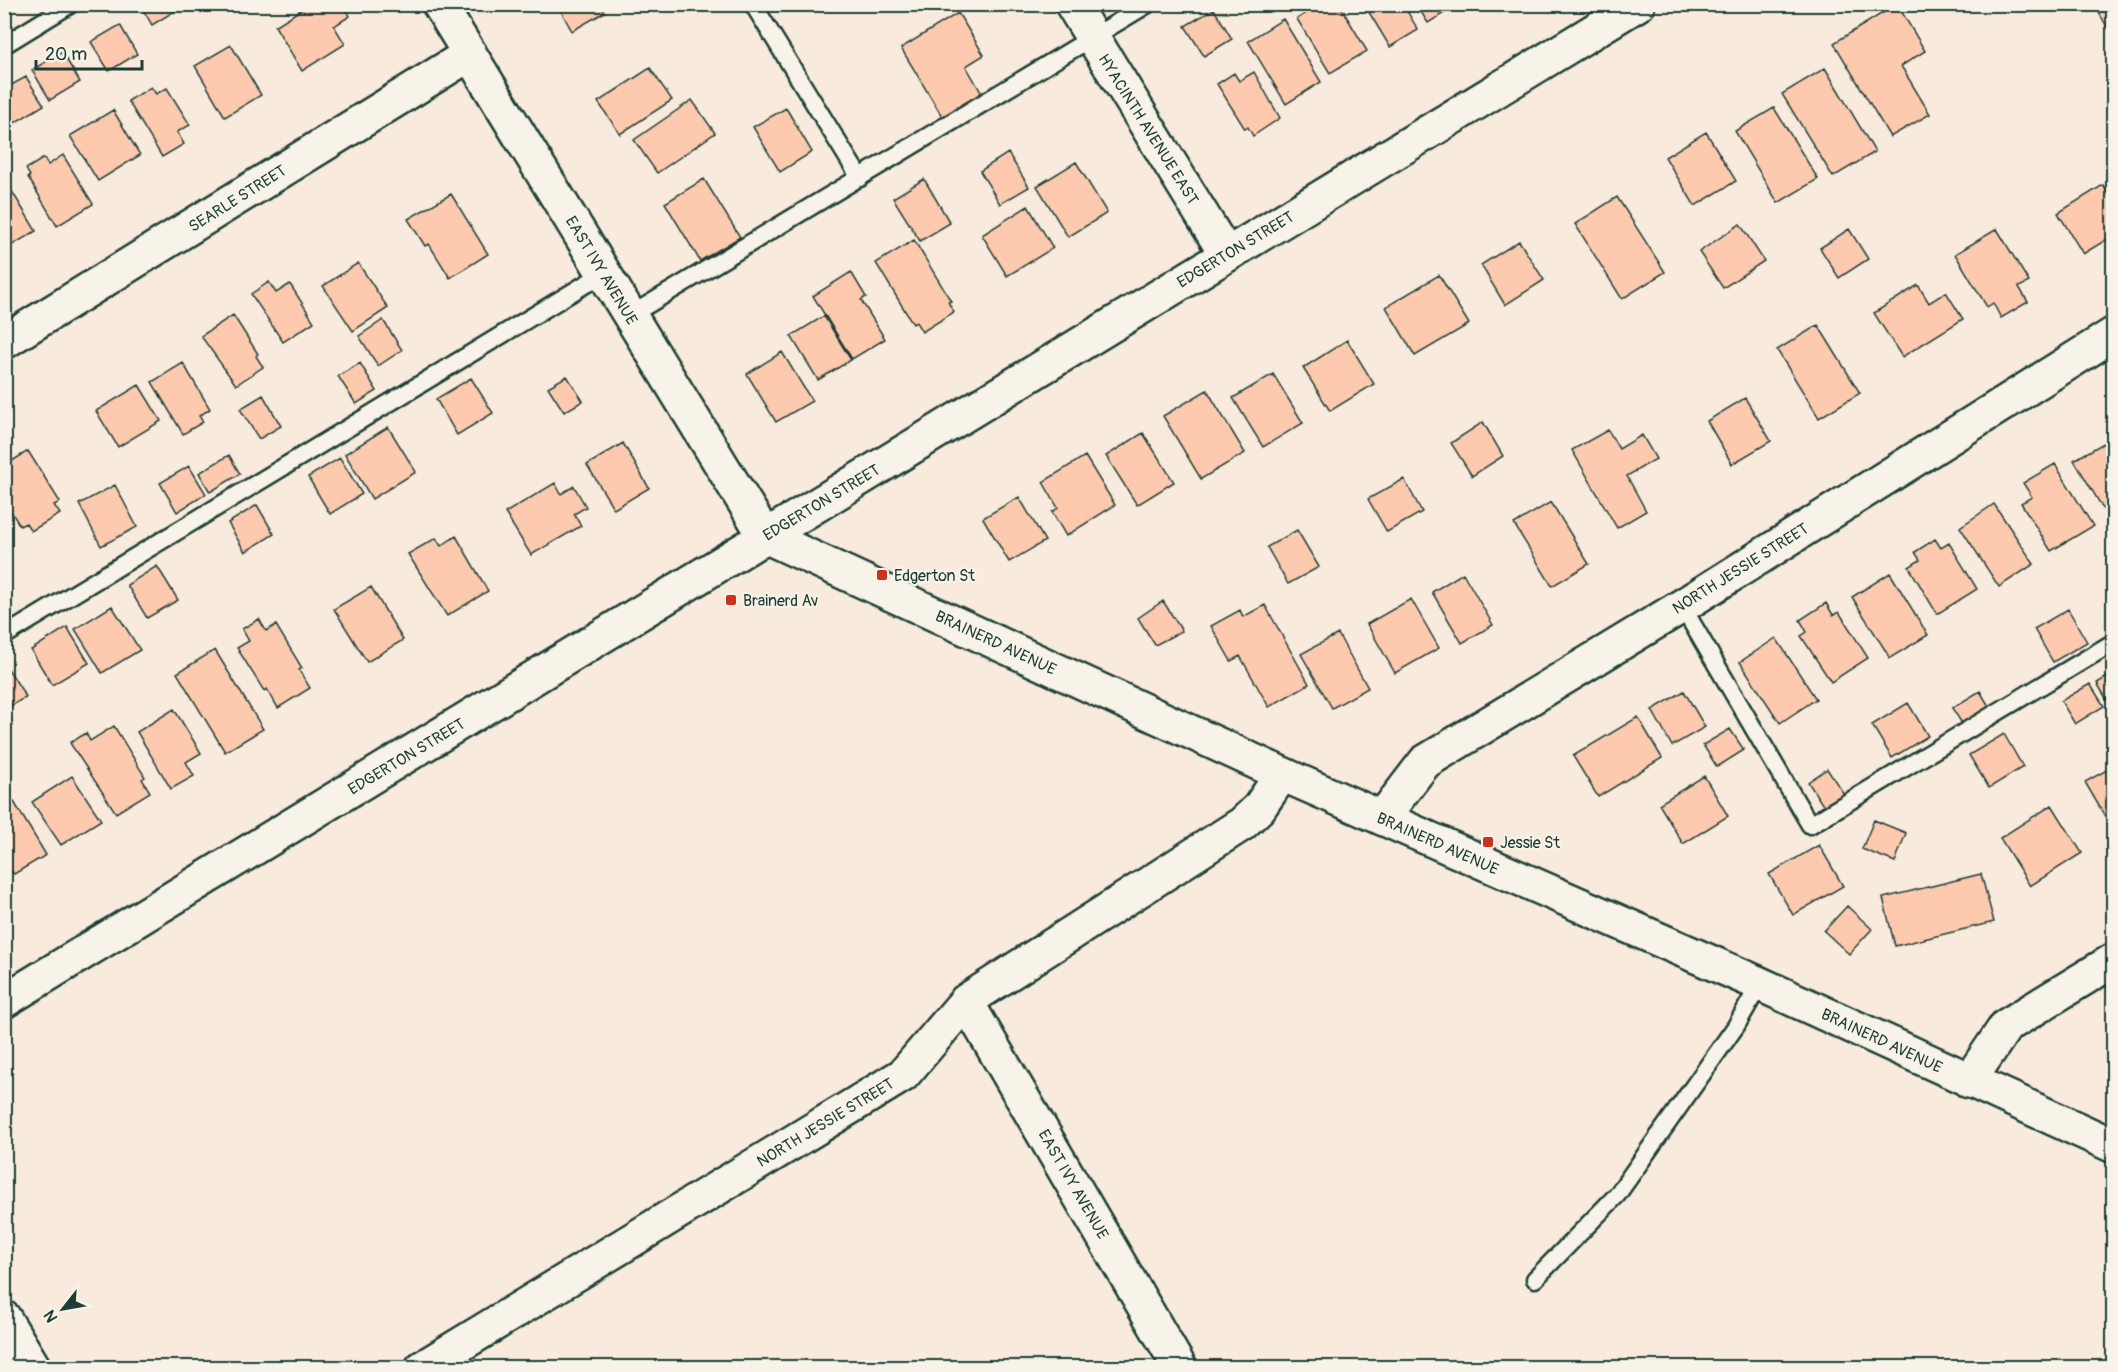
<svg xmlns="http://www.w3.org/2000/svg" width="2118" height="1372" viewBox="0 0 2118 1372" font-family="Pangolin,sans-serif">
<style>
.building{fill:#fecaaf;stroke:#1f3d34;stroke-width:1.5}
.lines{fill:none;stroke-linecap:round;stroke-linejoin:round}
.lane-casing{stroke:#1f3d34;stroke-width:21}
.street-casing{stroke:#1f3d34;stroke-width:38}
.secondary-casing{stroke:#1f3d34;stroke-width:38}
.lane{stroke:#f7f3e8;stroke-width:16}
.street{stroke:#f7f3e8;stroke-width:33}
.secondary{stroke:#f7f3e8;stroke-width:33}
.poi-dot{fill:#c8321e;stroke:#f7f3e8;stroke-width:2}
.labels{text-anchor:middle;stroke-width:4.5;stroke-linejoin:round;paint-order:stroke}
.street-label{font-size:16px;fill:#1f3d34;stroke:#f7f3e8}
.poi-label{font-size:16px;fill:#1f3d34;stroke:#f7f3e8;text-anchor:start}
</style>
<rect width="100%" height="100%" fill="#f8ebdd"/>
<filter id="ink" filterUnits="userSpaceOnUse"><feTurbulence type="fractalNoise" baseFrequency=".0167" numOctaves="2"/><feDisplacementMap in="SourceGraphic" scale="12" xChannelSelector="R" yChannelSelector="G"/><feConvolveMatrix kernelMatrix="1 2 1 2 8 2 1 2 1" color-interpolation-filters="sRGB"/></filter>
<g filter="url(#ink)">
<!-- building -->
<path class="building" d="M140 4H182L183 6 152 25Z
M310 4H343L350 16 334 26 345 44 302 71 275 26Z
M557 4H600L605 12 572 31Z
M1320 4H1339L1367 51 1330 73 1297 19Z
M1364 4H1403L1418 30 1390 47Z
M1416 4H1459L1428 23Z
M1897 4 1925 51 1901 66 1930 114 1890 137 1834 43Z
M2094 4H2114V27L2109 30Z
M1214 9 1232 39 1204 56 1185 26Z
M958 13 984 55 966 66 982 94 943 118 901 48Z
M1283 19 1321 82 1286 104 1248 41Z
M120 25 137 54 109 71 91 42Z
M231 45 261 95 225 117 195 66Z
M62 52 80 82 50 100 32 70Z
M650 68 672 100 620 134 598 102Z
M1825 68 1875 152 1833 177 1782 94Z
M1254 72 1280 118 1253 136 1248 127 1245 129 1217 84 1234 73 1239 81Z
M26 77 44 105 11 125 4 113V89Z
M151 87 156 94 167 88 190 125 177 132 184 144 162 157 128 101Z
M692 100 715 133 657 173 634 140Z
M786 108 812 152 780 172 753 127Z
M1774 108 1818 179 1778 203 1735 131Z
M113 110 140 155 98 181 70 136Z
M1706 132 1736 181 1695 206 1665 157Z
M1008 153 1029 187 1000 204 980 171Z
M63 155 93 204 57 226 28 177 30 176 26 169 44 158 48 165Z
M1076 162 1107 213 1068 237 1037 186Z
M4 178 36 231 4 250Z
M704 179 740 237 700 261 665 203Z
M924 179 950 223 920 241 893 198Z
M2103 185 2114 203V235L2083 254 2058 213Z
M451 194 488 254 450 278 429 244 425 246 408 219Z
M1617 197 1665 272 1622 299 1575 224Z
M1028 206 1053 248 1007 276 982 235Z
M1740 224 1764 261 1723 288 1699 252Z
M1849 229 1868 259 1839 278 1820 248Z
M1997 229 2029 282 2019 287 2028 302 2001 318 1993 303 1987 307 1955 254Z
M914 240 951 301 948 302 954 312 922 332 916 322 913 324 876 263Z
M1519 241 1544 280 1505 305 1481 265Z
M358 263 388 308 353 331 323 286Z
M851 272 866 297 861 300 885 339 852 359 813 296Z
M1439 275 1469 324 1415 356 1386 307Z
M269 282 276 293 290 284 314 322 283 342 251 294Z
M1918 285 1929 303 1946 292 1963 319 1902 357 1874 313Z
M233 315 258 354 256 356 263 367 236 385 201 336Z
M824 316 851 360 818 380 791 336Z
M383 320 402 350 378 366 359 336Z
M1818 325 1860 393 1819 418 1777 350Z
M1347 340 1374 384 1330 411 1303 368Z
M782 352 812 401 776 422 747 374Z
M183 363 210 409 199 416 203 422 183 434 152 382Z
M360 363 377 391 356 404 338 376Z
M1273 374 1303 423 1263 447 1233 398Z
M567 376 583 401 564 412 548 387Z
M471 378 493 413 457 435 436 399Z
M139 385 161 421 118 447 96 411Z
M1207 390 1245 453 1201 479 1163 416Z
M263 395 281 426 259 439 240 409Z
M1745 398 1771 441 1732 464 1707 421Z
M1483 422 1503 456 1472 476 1451 443Z
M388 427 416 472 372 499 345 454Z
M1608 430 1619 449 1642 435 1656 459 1627 476 1646 511 1617 528 1572 450Z
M1143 433 1174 482 1137 505 1106 456Z
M2114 437V520L2111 522 2074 460Z
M623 443 649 488 614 509 587 465Z
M28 451 60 502 54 505 60 514 31 531 26 523 20 526 4 500V466Z
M229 455 240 474 210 492 199 473Z
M1085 456 1115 505 1066 536 1052 512 1058 508 1043 482Z
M340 458 362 494 330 514 308 477Z
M2055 464 2093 526 2051 551 2021 503 2032 497 2023 483Z
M189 466 206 494 177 512 160 483Z
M1404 479 1422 512 1387 532 1368 499Z
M555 483 561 494 574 486 586 507 574 514 581 526 531 555 505 513Z
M115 485 137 527 101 546 79 504Z
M1019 497 1045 541 1009 562 983 518Z
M1551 502 1589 564 1552 586 1514 524Z
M1994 504 2034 564 1999 587 1960 527Z
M257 505 274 534 245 552 228 523Z
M1297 530 1319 567 1288 584 1267 547Z
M456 536 488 591 447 616 408 554 436 538 441 546Z
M1935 539 1941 548 1949 543 1977 589 1937 614 1909 567 1920 560 1915 552Z
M157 566 178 600 147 618 127 585Z
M1463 573 1493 625 1462 643 1432 592Z
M1890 573 1928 635 1890 658 1852 597Z
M371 587 403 640 367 662 334 609Z
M1411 599 1439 648 1395 673 1367 624Z
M1163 601 1182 631 1155 645 1138 618Z
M1826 603 1833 615 1839 612 1868 658 1831 682 1801 636 1807 632 1800 620Z
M1265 605 1309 684 1269 707 1240 656 1231 661 1211 626 1240 610 1243 617Z
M112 606 140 650 102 673 75 629Z
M2068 609 2087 642 2053 662 2034 629Z
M259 619 266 631 276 625 302 668 299 670 310 688 278 708 267 689 264 691 237 648 249 641 242 629Z
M67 627 89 663 52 685 31 650Z
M1338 634 1368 688 1332 708 1301 654Z
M1776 638 1816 699 1780 723 1740 662Z
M215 650 263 729 225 752 177 673Z
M7 667 26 697 4 710V669Z
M2114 673V712L2097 683Z
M2090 684 2104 706 2075 724 2061 701Z
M1684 691 1705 727 1672 746 1652 710Z
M1980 691 1990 708 1963 725 1952 708Z
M1908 703 1928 736 1892 758 1872 725Z
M174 709 201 753 186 762 194 776 171 789 137 732Z
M1638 717 1662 758 1598 797 1573 756Z
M114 726 145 777 142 779 150 792 116 813 70 743 86 733 90 741Z
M1730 729 1744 750 1717 767 1703 745Z
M2004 734 2023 767 1989 788 1969 755Z
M2114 766V832L2085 782Z
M1827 769 1844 794 1824 807 1808 782Z
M72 776 101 820 61 845 32 802Z
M1704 776 1728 816 1683 844 1659 804Z
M5 787 46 855 14 874 4 864Z
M2052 805 2082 853 2030 886 2000 838Z
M1874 820 1906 833 1895 862 1862 849Z
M1819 845 1843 886 1793 915 1769 874Z
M1981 874 1994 922 1895 946 1883 898Z
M1847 906 1872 929 1849 954 1824 931Z"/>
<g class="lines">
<!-- lane casing -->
<g class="lane-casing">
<path id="lane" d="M753 4 860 178
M4 45 71 4
M629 316 1148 4
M1682 606 1810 825 2114 642
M4 636 604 273
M1535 1279 1617 1195 1736 1026 1760 984"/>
</g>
<!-- street casing -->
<g class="street-casing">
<path id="street" d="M439 4 765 536
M1072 4 1226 254
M4 342 470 54
M1382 818 1425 762 1682 606 2114 334
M966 1001 1180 1368
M1969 1081 2006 1026 2114 960
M4 1318 34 1368
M422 1368 903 1075 966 1001 1242 824 1259 808 1282 774"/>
</g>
<!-- secondary casing -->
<g class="secondary-casing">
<path id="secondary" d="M765 536 1282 774 1760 984 2114 1146
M4 1001 1638 4"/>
</g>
<!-- lane -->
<use href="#lane" class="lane"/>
<!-- street -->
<use href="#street" class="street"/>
<!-- secondary -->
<use href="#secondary" class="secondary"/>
</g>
</g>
<!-- markers -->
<g class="poi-dot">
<rect x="876" y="569" width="12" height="12" rx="3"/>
<rect x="725" y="594" width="12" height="12" rx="3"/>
<rect x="1482" y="836" width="12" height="12" rx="3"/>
</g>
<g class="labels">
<!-- street labels -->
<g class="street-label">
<text transform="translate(1149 129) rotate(58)" y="6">HYACINTH AVENUE EAST</text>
<text transform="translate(237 198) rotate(-32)" y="6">SEARLE STREET</text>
<text transform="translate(1235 249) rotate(-31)" y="6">EDGERTON STREET</text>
<text transform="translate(602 270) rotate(59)" y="6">EAST IVY AVENUE</text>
<text transform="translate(821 502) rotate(-31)" y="6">EDGERTON STREET</text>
<text transform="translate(1740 568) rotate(-32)" y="6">NORTH JESSIE STREET</text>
<text transform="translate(996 642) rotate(25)" y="6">BRAINERD AVENUE</text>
<text transform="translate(406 756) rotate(-31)" y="6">EDGERTON STREET</text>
<text transform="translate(1438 843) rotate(24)" y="6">BRAINERD AVENUE</text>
<text transform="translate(1882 1040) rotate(25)" y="6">BRAINERD AVENUE</text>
<text transform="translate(825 1122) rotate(-31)" y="6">NORTH JESSIE STREET</text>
<text transform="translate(1074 1184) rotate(60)" y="6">EAST IVY AVENUE</text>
</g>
<!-- poi labels -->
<g class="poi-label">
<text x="894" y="581">Edgerton St</text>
<text x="743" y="606">Brainerd Av</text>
<text x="1500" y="848">Jessie St</text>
</g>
</g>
<!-- margin -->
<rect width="2118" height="1372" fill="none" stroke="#f7f3e8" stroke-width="24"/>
<rect x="12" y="12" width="2094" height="1348" fill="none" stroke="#1f3d34" stroke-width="2" filter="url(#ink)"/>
<!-- north arrow -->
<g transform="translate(63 1309) rotate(239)" stroke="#f7f3e8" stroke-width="4.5" paint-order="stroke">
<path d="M0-4.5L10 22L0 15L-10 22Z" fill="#1f3d34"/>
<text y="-9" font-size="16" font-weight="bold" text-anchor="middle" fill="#1f3d34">N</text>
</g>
<!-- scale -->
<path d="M36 60v9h106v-9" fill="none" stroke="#1f3d34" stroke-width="3"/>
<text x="45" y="60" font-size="18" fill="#1f3d34" stroke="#f7f3e8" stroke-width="4.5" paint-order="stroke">20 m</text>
</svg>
